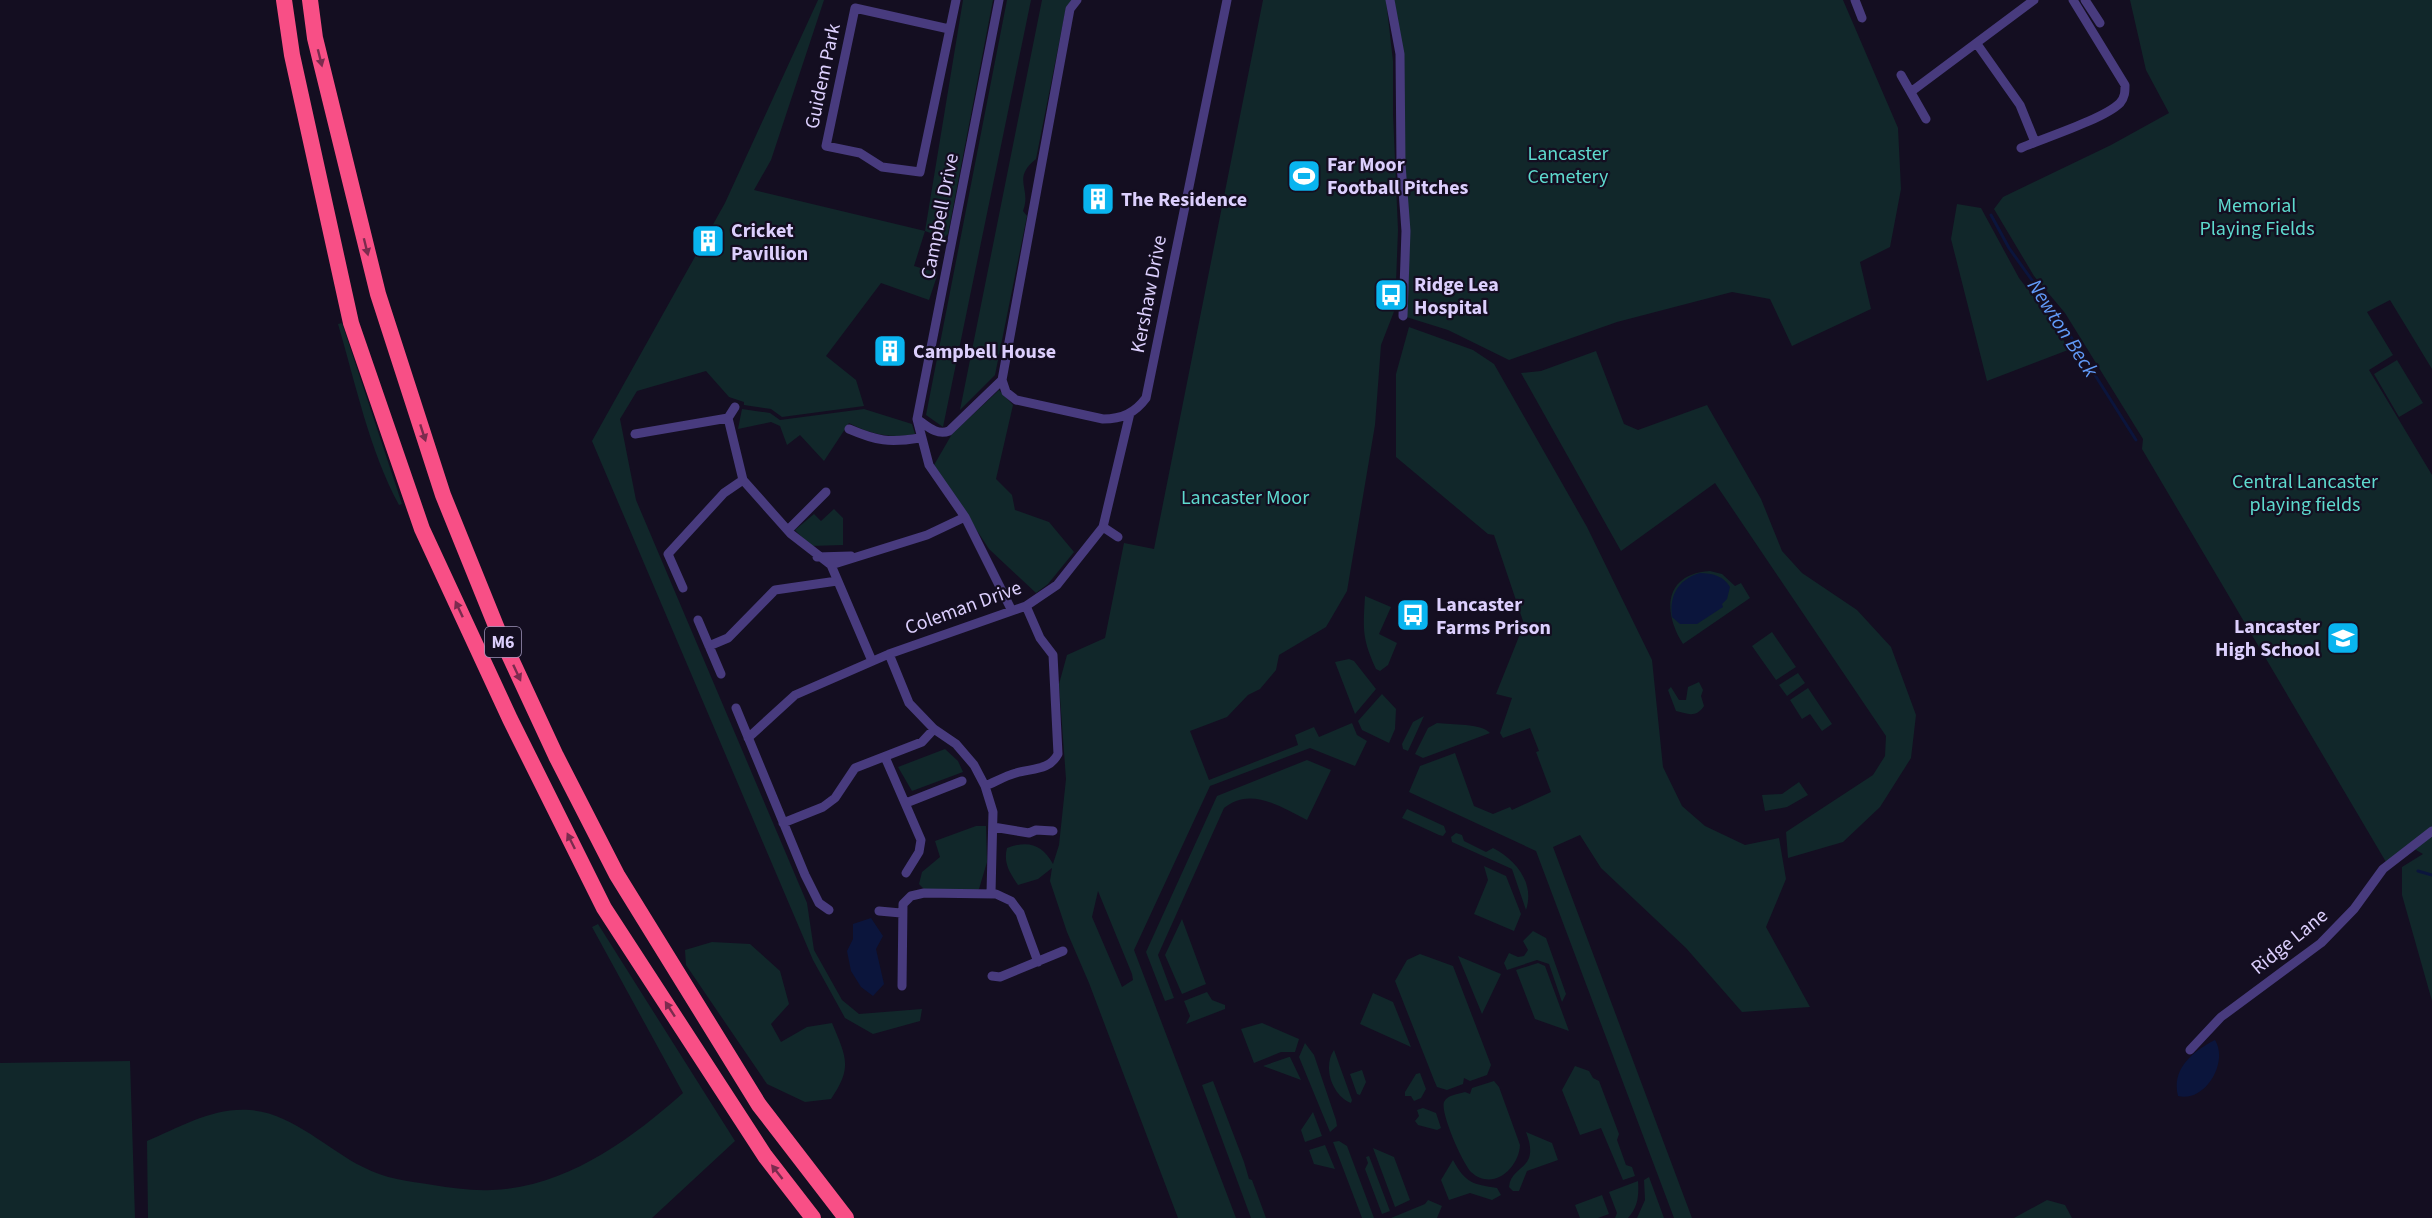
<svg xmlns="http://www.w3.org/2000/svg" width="2432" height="1218" viewBox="0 0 2432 1218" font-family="'Source Sans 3',sans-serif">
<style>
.green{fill:#11272a;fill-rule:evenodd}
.water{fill:#0b153c}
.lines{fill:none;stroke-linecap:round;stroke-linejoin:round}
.stream{stroke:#0b153c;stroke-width:3}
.minor{stroke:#483b7e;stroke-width:9}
.motorway{stroke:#f84f86;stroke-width:16}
.oneway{fill:#7b2b4e}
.labels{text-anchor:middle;stroke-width:4.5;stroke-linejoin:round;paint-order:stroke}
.shield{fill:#140e21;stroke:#a095bb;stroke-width:1.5}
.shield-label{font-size:18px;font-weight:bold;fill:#dccffd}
.street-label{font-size:20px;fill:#dccffd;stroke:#140e21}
.park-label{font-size:20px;fill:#5edace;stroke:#140e21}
.poi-label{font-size:20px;font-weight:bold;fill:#dccffd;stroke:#140e21;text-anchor:start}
.water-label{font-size:21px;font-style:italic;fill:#619bf9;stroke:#140e21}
</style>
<rect width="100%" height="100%" fill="#140e21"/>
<!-- green -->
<path class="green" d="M818 0H824L771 160 754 190 925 231 963 0H993L948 234 944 238 925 231 914 266 938 273 929 300 881 283 826 356 856 380 864 406 782 417 771 409 744 405V402L729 397 706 371 637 391 620 419 636 500 807 903 814 950 842 1000 859 1014 922 1009 920 1021 873 1034 845 1018 813 960 592 441 725 203Z
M1007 0H1031L943 427 926 415Z
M1042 0H1072L1066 8 1036 159C1011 179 1032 188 1023 211L1027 216 995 375 960 410Z
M1263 0H1386L1393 61V114L1398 230 1395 309 1381 345 1375 425 1347 591 1326 627 1279 655 1276 670 1260 689 1248 695 1227 717 1190 731 1209 780 1298 745 1295 735 1314 727 1319 737 1352 723 1357 735 1367 741 1355 766 1310 748 1210 786 1134 950 1236 1218H1178L1089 983 1067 932 1050 881 1052 868 1038 879 1018 885C1010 873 1003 863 1007 848 1028 840 1042 844 1053 864L1059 845 1066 779 1059 684 1067 655 1105 638 1124 543 1154 549ZM1098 891 1132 974 1133 980 1122 987 1092 917Z
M1390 0H1843L1898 128 1901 189 1890 247 1860 262 1871 309 1792 346 1770 299 1732 292 1617 322 1509 360 1448 330 1403 316 1400 54Z
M2130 0H2432V369L2390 300 2367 312 2393 355 2369 370 2432 475V827L2386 862 2142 449 2143 439 2065 313 2034 276 1994 209 2003 197 2111 145 2169 113 2146 70Z
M1957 204 1981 208 2019 278 2058 328 2068 350 1987 381 1951 239Z
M342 323 402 504 399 505C369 449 356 385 338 324Z
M1409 327 1473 350 1494 364 1587 527 1652 660 1663 767 1682 806 1705 826 1745 845 1779 838 1786 879 1766 927 1810 1007 1742 1012 1686 948 1601 868 1580 835 1553 847 1692 1218H1674L1536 851 1409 792 1420 766 1455 753 1474 806 1493 814 1510 807 1512 810 1551 792 1536 752 1539 751 1530 728 1503 738 1500 733 1512 698 1496 694 1524 624 1494 535 1488 534 1396 457V374Z
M1596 351 1624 424 1638 430 1707 405 1761 499 1782 551 1802 573 1857 610 1891 647 1916 715 1911 758 1880 807 1843 842 1788 858 1786 832 1873 775 1885 756 1886 736 1715 483 1621 551 1521 373 1541 371Z
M2397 360 2423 403 2399 417 2374 374Z
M999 390 1013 405 996 479 1012 495 1015 510 1049 522 1074 552 1048 584 1036 593 989 549 934 465 952 434Z
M742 409 770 413 780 420 864 409 912 424 915 434C891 439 870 434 849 423L824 461 800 435 787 445 780 426 771 422 738 429Z
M834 509 843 518V545L810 546 795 530 814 514 821 521Z
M1710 571 1722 574 1735 586 1741 583 1750 598 1683 644C1663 613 1663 574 1710 571Z
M1365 596 1391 607 1379 634 1397 643 1388 665 1380 671 1376 669C1362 638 1363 630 1365 596Z
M1772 632 1796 667 1776 680 1752 646Z
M1349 659 1354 661 1376 689 1355 714 1335 662Z
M1798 673 1805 683 1787 696 1779 685Z
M1699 682 1703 690 1701 696 1704 706C1696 718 1688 714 1676 711L1668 690 1671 687 1679 700H1686L1688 687Z
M1808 688 1832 724 1822 731 1810 714 1802 719 1790 700Z
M1382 694 1396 709 1395 729 1389 743 1362 730 1358 721Z
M1424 716 1408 751 1403 749 1402 744 1413 722Z
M1437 723C1452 725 1481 723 1490 733L1423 758 1415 754 1428 728Z
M945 749 958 761 963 772 912 791 898 767Z
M1307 760 1331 770 1307 820C1280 807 1251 786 1224 808L1158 955 1174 998 1165 1001 1146 952 1217 796Z
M1799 782 1808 795 1787 807 1765 811 1762 795 1782 794Z
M1407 809 1444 826 1446 832 1443 836 1439 835 1402 818Z
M976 826H986L987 862 979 889 965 895H930L919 884 922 872 940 857 935 841Z
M2432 831V1001L2402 895V867L2423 854 2411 847Z
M1456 833 1462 835 1464 841 1486 852 1493 848C1516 860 1535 883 1526 910L1512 869 1452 842 1451 837Z
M1484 866 1506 876 1521 914 1514 931 1474 914 1488 880Z
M1182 919 1206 984 1182 994 1165 955Z
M598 924 735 1141 652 1218H148L147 1141C180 1127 213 1107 250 1110 292 1113 327 1149 363 1167 385 1179 408 1181 433 1185 452 1188 472 1191 492 1190 566 1187 630 1140 683 1093L592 927Z
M1533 931 1546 938 1566 994 1562 1002 1549 964 1537 960 1507 970 1504 963 1509 953 1518 957 1524 956 1528 950 1523 941Z
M712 942 750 944 780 971 789 1004 771 1024 781 1042 807 1027 832 1023C846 1057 853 1067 831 1099L805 1102 767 1084 686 965 685 950Z
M1420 954 1453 966 1491 1065 1487 1075 1470 1081 1464 1078 1463 1084 1447 1090 1437 1087 1434 1080 1395 981 1407 960Z
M1458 956 1501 974 1482 1014Z
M1538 963 1545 966 1569 1031 1535 1019 1516 970Z
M1207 992 1212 1000 1225 1005V1009L1186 1024 1190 1016 1184 1001Z
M1373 993 1393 1002 1411 1047 1360 1024Z
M1262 1023 1299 1039 1295 1052H1281L1254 1063 1241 1029Z
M1305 1043 1314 1055 1336 1120 1337 1126 1330 1132 1299 1057Z
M1334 1050 1352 1100 1351 1103C1333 1096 1322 1068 1334 1050Z
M1290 1057 1301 1080 1263 1066 1289 1057Z
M130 1061 135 1218H0V1063Z
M1575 1066 1589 1071 1593 1078 1599 1081 1619 1134 1617 1140 1626 1165 1632 1167 1635 1176 1623 1180 1601 1128 1580 1135 1562 1090Z
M1362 1070 1366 1082 1360 1095 1357 1094 1350 1074Z
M1420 1073 1426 1089 1421 1098 1414 1101 1411 1096H1405V1092L1416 1074Z
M1213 1081 1244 1162 1249 1179 1252 1180 1266 1218H1251L1202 1085Z
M1494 1081 1499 1087 1520 1145C1519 1168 1493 1192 1471 1172 1463 1164 1440 1113 1444 1102 1447 1095 1458 1094 1465 1092L1470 1094 1472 1088Z
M1423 1108 1436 1113 1441 1128 1437 1130 1418 1125 1415 1121 1419 1116 1417 1110Z
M1313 1112 1322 1136 1305 1142 1301 1130Z
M1526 1132 1552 1143 1558 1160 1527 1171 1519 1191H1513L1509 1187C1511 1164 1541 1171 1526 1132Z
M1339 1141 1347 1146 1374 1218H1362L1333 1142Z
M1325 1145 1335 1169 1314 1164 1309 1150Z
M1373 1148 1394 1157 1410 1200 1395 1207Z
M1369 1156 1390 1211 1382 1214 1365 1169 1368 1163 1366 1157Z
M1453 1160C1466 1184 1473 1184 1497 1188L1501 1195 1492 1200 1470 1193 1449 1200 1441 1180Z
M1649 1177 1664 1218H1637L1645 1200 1644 1180Z
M1638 1181C1639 1196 1638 1207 1628 1218H1615L1617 1213 1609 1192Z
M1602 1195 1609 1214 1598 1218H1580L1575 1205Z
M1428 1200 1442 1206 1437 1218H1391L1425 1204Z
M2047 1200 2065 1205 2072 1218H2014Z"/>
<!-- water -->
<path class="water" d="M1700 573C1712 573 1724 576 1730 587L1727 599 1722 604 1723 607 1697 624H1680L1672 617C1669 595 1679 579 1700 573Z
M871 918 883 936 876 949 884 984 873 996 861 987 851 971 847 951 853 939V924Z
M2215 1040C2229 1062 2205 1103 2178 1096 2171 1069 2193 1051 2215 1040Z"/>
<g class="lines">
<!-- stream -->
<path class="stream" d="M1991 215 2009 248 2059 318 2136 440
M2418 871 2432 875"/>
<!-- minor -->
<path class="minor" d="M999 0 917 419 929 465 965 517 1011 609
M1390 0 1400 54 1401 164 1406 231 1403 316
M1855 0 1862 18
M2085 0 2100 23
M949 29 855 8 826 146 860 153 882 167 920 172 956 0
M1977 44 2020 105 2035 142
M1901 75 1926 119
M1912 91 2034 0
M2021 148C2044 138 2104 119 2120 103 2125 97 2125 92 2125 85L2073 0
M1002 380 1070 9 1077 0
M735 407 728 418 743 480 791 534 831 565 872 661
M917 419C927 426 937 436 949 431L1002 380 1006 392 1016 400 1103 419C1122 419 1135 413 1146 398L1227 0
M849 429C877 441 889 443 920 438
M635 434 728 418
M1103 527 1118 537
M788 530 826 492
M817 557 851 556
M831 565 927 535 965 517
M683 588 668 554 724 493 743 480
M698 620 721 674
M709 646 728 638 775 590 837 581
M889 654 909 703 934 729 956 744 974 765 985 786 993 812 991 893
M736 708 805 875 819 903 829 910
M748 738 795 695 889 654 1026 606 1057 585 1103 527 1130 413
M885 757 921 840 919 852 906 873
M985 786C995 782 1005 776 1016 773 1032 768 1049 771 1058 754L1053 655 1040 638 1026 606
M906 803 962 781
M783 823 823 807 835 798 855 768 922 742 934 729
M993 827 1029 833 1036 830 1053 831
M879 911 901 913
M992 976 1000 977 1063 951
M902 986 903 904 911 896 924 893 996 894 1011 901 1020 913 1038 962
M2190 1050 2221 1017 2321 943 2354 909 2383 869 2432 831"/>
<!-- motorway -->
<path class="motorway" d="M284 0 292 55 351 323 422 529 510 719 604 908 765 1156 813 1218
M310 0 315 38 378 294 443 495 498 631 556 756 617 875 759 1105 846 1218"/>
</g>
<!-- one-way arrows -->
<defs><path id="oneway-solid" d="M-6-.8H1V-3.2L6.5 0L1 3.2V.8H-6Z" transform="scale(1.5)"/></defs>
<g class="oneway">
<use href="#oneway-solid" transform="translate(320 58) rotate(76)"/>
<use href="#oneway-solid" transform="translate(366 247) rotate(76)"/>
<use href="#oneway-solid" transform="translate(423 433) rotate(72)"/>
<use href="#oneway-solid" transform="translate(459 609) rotate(-115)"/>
<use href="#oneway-solid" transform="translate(517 673) rotate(65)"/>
<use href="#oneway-solid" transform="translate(571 841) rotate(-116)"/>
<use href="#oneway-solid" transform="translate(670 1009) rotate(-123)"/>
<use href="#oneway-solid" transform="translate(777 1172) rotate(-128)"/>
</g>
<!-- icons -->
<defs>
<g id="stadium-square" transform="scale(1.725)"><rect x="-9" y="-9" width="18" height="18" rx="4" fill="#09b4ef" stroke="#140e21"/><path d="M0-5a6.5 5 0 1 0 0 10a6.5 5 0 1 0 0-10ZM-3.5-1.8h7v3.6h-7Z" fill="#fff"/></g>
<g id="building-square" transform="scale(1.725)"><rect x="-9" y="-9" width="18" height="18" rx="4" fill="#09b4ef" stroke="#140e21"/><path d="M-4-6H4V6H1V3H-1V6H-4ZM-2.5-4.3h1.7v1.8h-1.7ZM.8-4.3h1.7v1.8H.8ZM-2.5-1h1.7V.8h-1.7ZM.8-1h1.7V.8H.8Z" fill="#fff"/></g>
<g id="bus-square" transform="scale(1.725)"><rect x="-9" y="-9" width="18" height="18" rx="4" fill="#09b4ef" stroke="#140e21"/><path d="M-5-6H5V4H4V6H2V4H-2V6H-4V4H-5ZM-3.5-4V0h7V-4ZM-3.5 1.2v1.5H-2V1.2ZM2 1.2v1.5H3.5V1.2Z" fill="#fff"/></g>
<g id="school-square" transform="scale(1.725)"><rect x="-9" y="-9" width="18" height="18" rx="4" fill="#09b4ef" stroke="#140e21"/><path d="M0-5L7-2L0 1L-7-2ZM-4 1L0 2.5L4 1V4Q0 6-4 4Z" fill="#fff"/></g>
</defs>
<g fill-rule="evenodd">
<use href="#stadium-square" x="1304" y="176"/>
<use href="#building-square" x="1098" y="199"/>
<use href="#building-square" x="708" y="241"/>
<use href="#bus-square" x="1391" y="295"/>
<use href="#building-square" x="890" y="351"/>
<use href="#bus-square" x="1413" y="615"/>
<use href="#school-square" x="2343" y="638"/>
</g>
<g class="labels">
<!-- shield labels -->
<rect class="shield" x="485" y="627" width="36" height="30" rx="4.5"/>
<g class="shield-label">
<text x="503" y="648">M6</text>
</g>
<!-- street labels -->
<g class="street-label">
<text transform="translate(822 76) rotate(-78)" y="7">Guidem Park</text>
<text transform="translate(939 216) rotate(-79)" y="7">Campbell Drive</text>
<text transform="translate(1148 294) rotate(-79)" y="7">Kershaw Drive</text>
<text transform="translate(963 607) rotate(-20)" y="7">Coleman Drive</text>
<text transform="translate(2289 941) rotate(-39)" y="7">Ridge Lane</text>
</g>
<!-- park labels -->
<g class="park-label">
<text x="1568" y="160">Lancaster<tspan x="1568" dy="23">Cemetery</tspan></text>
<text x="2257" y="212">Memorial<tspan x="2257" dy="23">Playing Fields</tspan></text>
<text x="2305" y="488">Central Lancaster<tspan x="2305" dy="23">playing fields</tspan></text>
<text x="1245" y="504">Lancaster Moor</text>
</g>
<!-- poi labels -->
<g class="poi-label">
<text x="1327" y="171">Far Moor<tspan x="1327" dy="23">Football Pitches</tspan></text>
<text x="1121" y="206">The Residence</text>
<text x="731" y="237">Cricket<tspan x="731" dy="23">Pavillion</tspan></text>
<text x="1414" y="291">Ridge Lea<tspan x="1414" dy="23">Hospital</tspan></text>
<text x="913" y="358">Campbell House</text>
<text x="1436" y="611">Lancaster<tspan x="1436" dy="23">Farms Prison</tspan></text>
<text x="2320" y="633" text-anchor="end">Lancaster<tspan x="2320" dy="23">High School</tspan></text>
</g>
<!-- water labels -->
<g class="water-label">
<text transform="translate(2063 328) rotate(57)" y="7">Newton Beck</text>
</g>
</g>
</svg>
